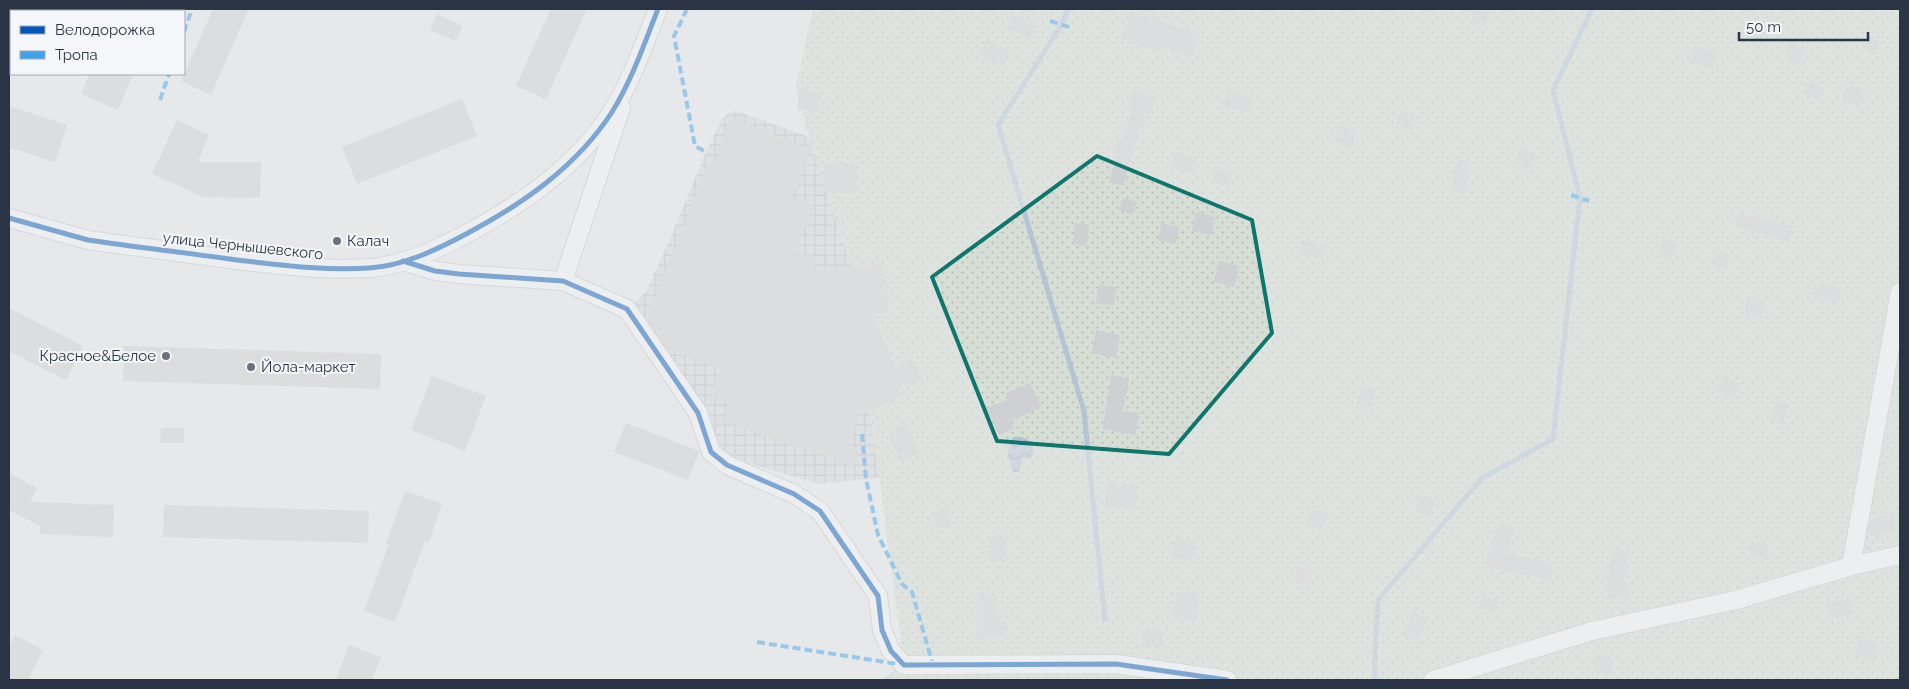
<svg xmlns="http://www.w3.org/2000/svg" width="1909" height="689" viewBox="0 0 1909 689" font-family="Raleway,sans-serif">
<style>
.industrial{fill:url(#industrial-grid)}
.garden{fill:url(#garden-dots)}
.water{fill:url(#water-waves)}
.lines{fill:none;stroke-linecap:round;stroke-linejoin:round}
.stream{stroke:#b4c4d5;stroke-width:5}
.building{fill:#ced0d3}
.minor-casing{stroke:#c4c6c8;stroke-width:20}
.minor{stroke:#f5f6f7;stroke-width:18}
.quiet{stroke:#3ea3ec;stroke-width:4;stroke-dasharray:8 4;stroke-linecap:butt}
.cycleway-casing{stroke:#f4f6f9;stroke-width:8}
.cycleway{stroke:#0057b8;stroke-width:5}
.marked{fill:none;stroke:#0f766e;stroke-width:4;stroke-linejoin:round}
.poi-dot{fill:#6c737f;stroke:#f4f6f9;stroke-width:2}
.labels{text-anchor:middle;stroke-width:4;stroke-linejoin:round;paint-order:stroke}
.poi-label{font-size:15px;fill:#2b3445;stroke:#f4f6f9;text-anchor:start}
.street-label{font-size:15px;fill:#2b3445;stroke:#f4f6f9}
</style>
<defs>
<pattern id="industrial-grid" width="8" height="8" patternUnits="userSpaceOnUse" patternTransform="scale(1.25)"><rect width="8" height="8" fill="#d4d7dd"/><path d="M0 4h8M4 0v8" fill="none" stroke="#b6b9bf"/></pattern>
<pattern id="garden-dots" width="8" height="8" patternUnits="userSpaceOnUse" patternTransform="scale(1.25)"><rect width="8" height="8" fill="#d6ded6"/><path d="M2 2h.1M6 6h.1" fill="none" stroke="#b8bfb9" stroke-width="1.8" stroke-linecap="round"/></pattern>
<pattern id="water-waves" width="16" height="10" patternUnits="userSpaceOnUse" patternTransform="scale(1.25)"><rect width="16" height="10" fill="#b4c4d5"/><path d="M0 5q4-4 8 0t8 0" fill="none" stroke="#93a0af"/></pattern>
</defs>
<rect width="100%" height="100%" fill="#e6e8ea"/>
<!-- industrial -->
<path class="industrial" d="M737 111 809 137 851 266 879 478 820 484 711 452 627 309 646 292 667 246 706 152 722 119 728 113Z"/>
<!-- garden -->
<path class="garden" d="M813 9H1900V680H881L904 664 851 266 809 137 796 87Z"/>
<!-- water -->
<path class="water" d="M1013 437H1022L1032 442 1034 453 1030 458H1023L1019 472H1013C1007 459 1006 450 1013 437Z"/>
<g class="lines">
<!-- stream -->
<path class="stream" d="M1068 9 1060 27 998 125 1084 411 1105 620
M1372 680H1374L1378 600 1482 478 1553 439 1580 198 1553 90 1592 9"/>
</g>
<!-- building -->
<path class="building" d="M213 9H249L211 95 181 81Z
M551 9H587L546 99 516 86Z
M1476 9 1490 13 1485 26 1471 21Z
M1131 12 1200 33 1192 57 1161 47 1160 51 1122 39Z
M437 14 463 26 456 41 430 30Z
M1012 15 1036 23 1032 38 1007 30Z
M1869 35 1881 42 1875 54 1862 47Z
M986 40 1009 50 1003 64 980 55Z
M1790 43 1805 47 1800 63 1785 58Z
M1694 46 1718 53 1713 69 1689 62Z
M89 74H133L118 110 81 94Z
M1807 82 1825 88 1821 101 1803 95Z
M1847 85 1865 90 1860 107 1842 101Z
M800 89 821 93 818 112 797 109Z
M1134 90 1156 97 1150 115 1145 113 1123 186 1109 182 1118 155 1113 153 1117 138 1123 140 1132 109 1128 107Z
M1228 90 1253 98 1248 113 1223 105Z
M462 99 477 136 357 184 342 147Z
M9 106 67 125 55 162 9 147Z
M1400 112 1415 117 1411 130 1396 124Z
M731 117 811 149 793 196 814 205 796 250 817 257 812 271 883 263 889 312 873 314 894 367 913 359 921 379 898 388 902 397 859 415 848 446 860 451 854 467 723 421 729 404 711 398 721 369 667 349 645 316 650 303 652 304 671 255 672 256 708 163 713 165Z
M177 120 209 135 198 162H261L260 198 203 197 152 174Z
M1340 125 1357 132 1350 148 1334 141Z
M1520 148 1536 154 1531 169 1514 163Z
M1175 153 1197 158 1193 174 1171 169Z
M1458 159 1471 162 1464 194 1450 191Z
M824 163 857 164 856 193 823 192Z
M1214 169 1232 173 1228 187 1211 182Z
M1123 198 1137 202 1133 215 1119 210Z
M1196 212 1216 217 1211 235 1192 231Z
M1739 213 1793 227 1789 242 1735 226Z
M1075 223 1089 225 1087 246 1073 245Z
M1162 223 1179 227 1175 244 1158 240Z
M1663 238 1676 242 1670 261 1657 257Z
M1304 240 1326 245 1322 260 1300 255Z
M1717 251 1729 255 1725 269 1713 265Z
M1219 261 1239 266 1234 287 1214 282Z
M1814 284 1841 287 1839 302 1812 299Z
M1099 285 1116 287 1114 305 1096 303Z
M1747 299 1765 301 1763 319 1745 317Z
M9 308 83 346 66 380 9 351Z
M1096 330 1120 335 1116 358 1092 353Z
M124 346 381 354 380 389 123 381Z
M1111 375 1129 378 1123 411 1139 413 1135 435 1103 429Z
M432 376 486 396 465 451 411 430Z
M1722 377 1739 383 1734 397 1717 391Z
M1030 383 1041 407 1011 421 1014 428 999 435 987 408 1009 399 1006 393Z
M1362 385 1376 389 1370 409 1356 405Z
M1774 402 1787 404 1784 423 1771 420Z
M626 423 699 451 688 480 614 452Z
M907 424 920 453 901 461 888 433Z
M161 428H184V443H160Z
M9 473 37 488 30 502 114 505 113 537 40 534V526L9 510Z
M1107 484 1137 485 1136 507 1106 506Z
M405 491 442 504 429 542 425 541 395 622 364 611 389 544H386Z
M1420 496 1435 500 1430 517 1415 512Z
M164 505 369 511 368 543 163 537Z
M948 508 951 526 936 529 933 511Z
M1314 508 1328 515 1320 531 1306 524Z
M1893 514 1896 530 1870 536 1869 528 1870 519Z
M1497 524 1514 528 1508 554 1553 563 1550 580 1485 566 1488 550 1492 551Z
M990 536H1005V561H989Z
M1175 539 1197 542 1193 561 1172 557Z
M1765 541 1769 556 1753 560 1749 545Z
M1612 548 1628 550 1624 585H1627L1628 598 1608 599 1607 582Z
M1296 568H1311V584H1296Z
M1176 592 1199 593 1197 621 1174 619Z
M977 594H996V622H1007L1006 638H977Z
M1482 595 1498 598 1495 612 1479 608Z
M1849 599 1852 614 1831 618 1828 603Z
M1413 612 1427 618 1417 641 1403 635Z
M1142 630H1162V646H1142Z
M15 635 43 650 28 680H9V647Z
M1860 638 1879 643 1875 660 1855 655Z
M349 645 381 657 372 680H336Z
M1595 656H1611V674H1595Z"/>
<g class="lines">
<!-- minor casing -->
<g class="minor-casing">
<path id="minor" d="M9 218 88 240 109 243C152 249 195 254 237 260 281 265 325 271 369 268 404 266 438 249 468 233 524 203 577 166 612 112 632 80 644 44 658 9
M403 261 435 271 459 274 563 281 627 309 698 413 711 452 727 465 794 494 820 511 878 596 882 630 891 651 904 665 1116 664 1227 680
M563 281 621 108
M1851 566 1900 292
M1433 680 1592 631 1736 600 1851 566 1900 555"/>
</g>
<!-- minor -->
<use href="#minor" class="minor"/>
<!-- quiet -->
<path class="quiet" d="M687 9 674 36 695 146 706 152
M1050 21 1072 28
M184 32 192 9
M160 100 169 74
M1571 195 1589 201
M862 434 866 479 878 535 902 584 912 592 933 665
M757 642 904 665"/>
<!-- cycleway casing -->
<g class="cycleway-casing">
<path id="cycleway" d="M9 218 88 240 109 243C152 249 195 254 237 260 281 265 325 271 369 268 404 266 438 249 468 233 524 203 577 166 612 112 632 80 644 44 658 9
M403 261 435 271 459 274 563 281 627 309 698 413 711 452 727 465 794 494 820 511 878 596 882 630 891 651 904 665 1116 664 1227 680"/>
</g>
<!-- cycleway -->
<use href="#cycleway" class="cycleway"/>
</g>
<!-- marked area -->
<path d="M0 0H1909V689H0ZM1097 156 1252 220 1272 333 1169 454 997 441 932 277Z" fill="#e6e8ea" fill-opacity=".55" fill-rule="evenodd"/>
<path class="marked" d="M1097 156 1252 220 1272 333 1169 454 997 441 932 277Z"/>
<!-- markers -->
<g class="poi-dot">
<circle cx="337" cy="241" r="5"/>
<circle cx="166" cy="356" r="5"/>
<circle cx="251" cy="367" r="5"/>
</g>
<g class="labels">
<!-- poi labels -->
<g class="poi-label">
<text x="347" y="246">Калач</text>
<text x="156" y="361" text-anchor="end">Красное&amp;Белое</text>
<text x="261" y="372">Йола-маркет</text>
</g>
<!-- street labels -->
<g class="street-label">
<text transform="translate(243 246) rotate(6)" y="5">улица Чернышевского</text>
</g>
</g>
<!-- border -->
<rect width="1909" height="689" fill="none" stroke="#2b3445" stroke-width="20"/>
<!-- legend -->
<rect x="10" y="10" width="175" height="65" fill="#f4f6f9" stroke="#a4a8b1"/>
<rect x="20" y="26" width="25" height="8" fill="#0057b8" stroke="#a4a8b1"/>
<text x="55" y="35" font-size="15" fill="#2b3445">Велодорожка</text>
<rect x="20" y="51" width="25" height="8" fill="#3ea3ec" stroke="#a4a8b1"/>
<text x="55" y="60" font-size="15" fill="#2b3445">Тропа</text>
<!-- scale -->
<path d="M1739 32v8h129v-8" fill="none" stroke="#2b3445" stroke-width="2.5"/>
<text x="1746" y="32" font-size="15" fill="#2b3445" stroke="#f4f6f9" stroke-width="4" paint-order="stroke">50 m</text>
</svg>
